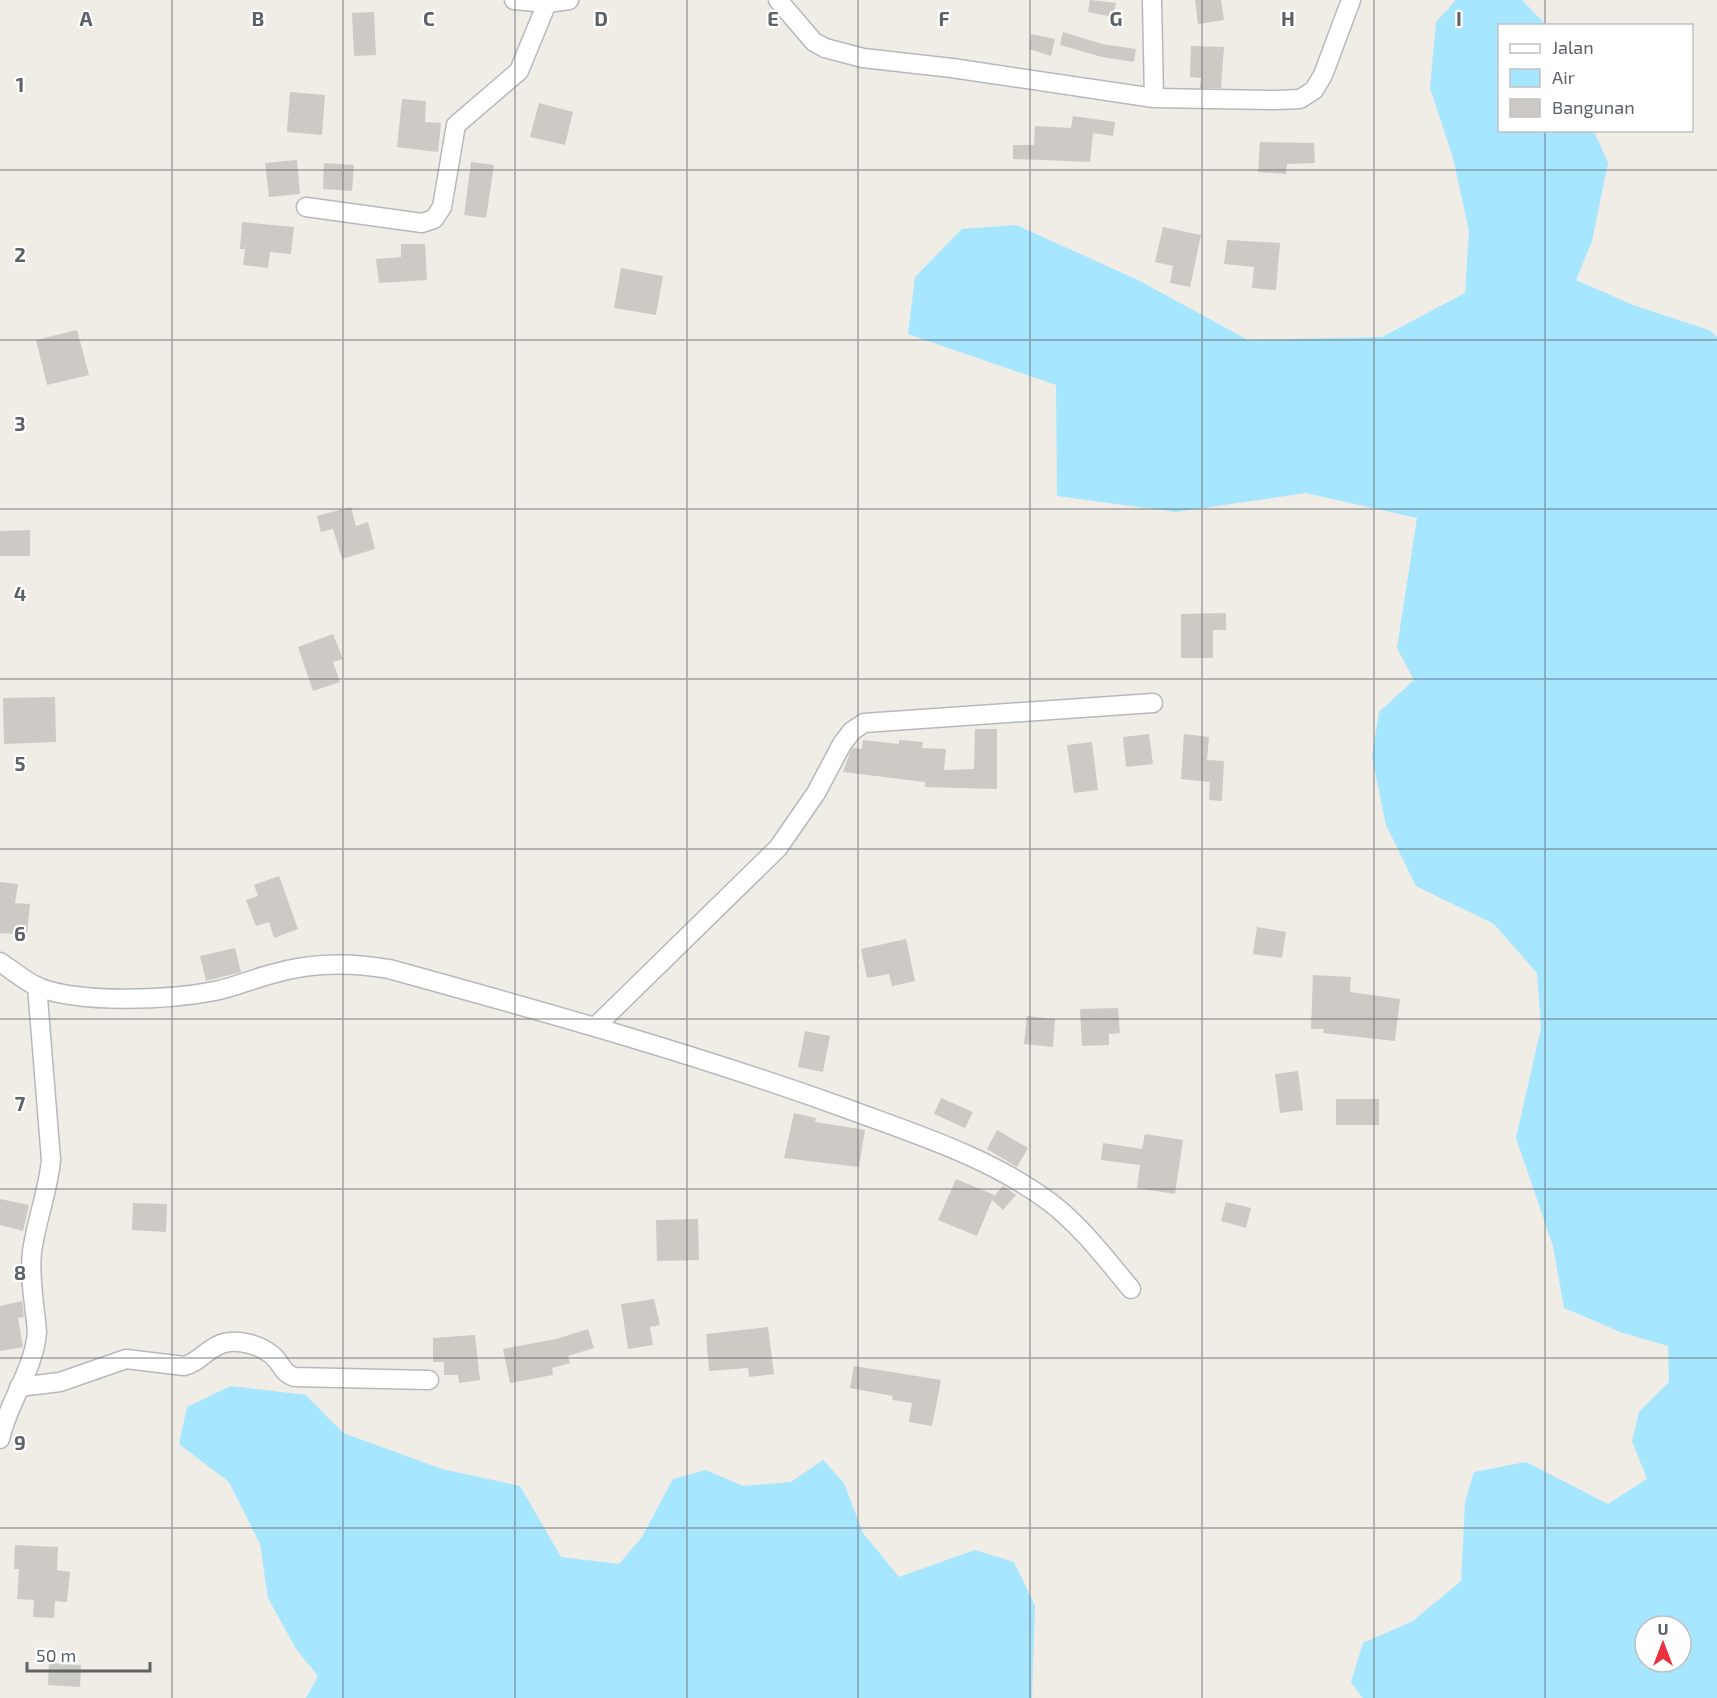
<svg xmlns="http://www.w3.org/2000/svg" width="1717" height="1698" viewBox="0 0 1717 1698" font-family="'Exo 2',sans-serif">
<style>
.water{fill:#a6e6ff;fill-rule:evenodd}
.building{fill:#cdc9c5}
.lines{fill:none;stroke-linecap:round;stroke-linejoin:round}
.street-casing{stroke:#b6b9bc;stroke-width:21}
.street{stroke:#fff;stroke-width:18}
.grid{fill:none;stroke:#5d6266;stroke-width:1.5;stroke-opacity:0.55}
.grid-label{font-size:20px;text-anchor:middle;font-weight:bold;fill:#5d6266;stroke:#fff;stroke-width:4.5;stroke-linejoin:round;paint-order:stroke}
</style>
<rect width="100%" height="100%" fill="#f0ece6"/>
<!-- water -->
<path class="water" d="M1456 0H1522L1546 25 1500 26V130L1594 131 1608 163 1592 241 1576 280 1633 305 1709 330 1717 337V1698H1363L1351 1682 1363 1643 1413 1621 1461 1581 1465 1502 1474 1472 1526 1462 1608 1504 1647 1479 1632 1441 1639 1412 1669 1382 1668 1346 1623 1333 1564 1308 1553 1246 1516 1138 1541 1028 1537 973 1494 924 1416 886 1386 825 1372 757 1379 712 1414 680 1397 648 1417 518 1306 493 1176 512 1057 496 1056 385 908 334 915 277 962 229 1016 225 1138 280 1248 340 1382 337 1465 293 1469 231 1453 158 1430 88 1436 22ZM1645 1626H1681V1662H1645Z
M231 1386 306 1395 343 1433 442 1469 520 1486 561 1557 619 1564 642 1537 673 1479 706 1470 743 1486 791 1482 823 1460 844 1483 863 1533 899 1577 975 1550 1014 1562 1035 1606 1032 1698H306L318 1676 296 1649 268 1598 260 1544 229 1482 179 1444 187 1407Z"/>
<!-- building -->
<path class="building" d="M1090 0 1116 3 1113 17 1088 12Z
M1195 0H1221L1224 20 1198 24Z
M374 12 376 55 354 56 352 13Z
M1063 32 1102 44 1136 49 1134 62 1102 57 1060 45Z
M1031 34 1055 39 1051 56 1029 49Z
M1191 46 1224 47 1221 88H1200L1201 78 1190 77Z
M290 92 325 95 322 135 287 132Z
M402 99 426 101 425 122 441 123 438 152 397 147Z
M539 103 573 112 565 145 530 137Z
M1073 116 1115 122 1113 136 1093 133 1090 162 1013 159V145H1034L1035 126 1071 128Z
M1260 142 1314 143 1315 163 1287 164 1286 174 1258 172Z
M297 160 300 194 269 197 265 163Z
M471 162 494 165 486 218 464 215Z
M324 163 354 165 352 191 323 189Z
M242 222 294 227 291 254 270 252 268 268 243 265 245 249H240Z
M1163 227 1201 235 1190 287 1170 283 1173 266 1155 262Z
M1227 240 1280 243 1276 290 1252 288 1254 267 1224 264Z
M401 244H425L427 280 379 283 376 259 401 257Z
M621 268 663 276 656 315 614 308Z
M77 330 89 375 47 385 36 340Z
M351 507 356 526 368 522 375 549 342 559 333 529 321 532 317 516Z
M30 530V556H0V531Z
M1226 613V630H1213V658H1181V614Z
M333 634 343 659 333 662 340 682 313 691 298 647Z
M55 697 56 742 4 744 3 698Z
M975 729H997V789L925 787V782L843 772 851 750 853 748 862 749 863 740 899 744V740L923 742 922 748 946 749 944 770 974 769Z
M1149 734 1153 764 1126 767 1123 737Z
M1184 734 1209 737 1207 760 1224 761 1222 801 1209 800 1210 782 1181 779Z
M1092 742 1098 790 1074 793 1067 745Z
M279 876 298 929 274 938 269 922 256 926 246 900 258 896 254 885Z
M0 882 18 884 15 903 30 904 27 935 0 933Z
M1257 927 1286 932 1282 958 1253 954Z
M906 939 915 981 892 986 889 974 867 978 861 949Z
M235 948 241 972 206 981 200 956Z
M1313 975 1351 977 1350 992 1400 999 1395 1041 1323 1033 1324 1029H1311Z
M1118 1008 1120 1033 1109 1034V1045L1082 1046 1080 1009Z
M1027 1016 1055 1019 1053 1047 1024 1044Z
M805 1031 830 1036 823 1072 798 1067Z
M1298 1071 1303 1110 1280 1113 1275 1074Z
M941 1098 973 1112 965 1128 934 1114Z
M1336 1099H1379V1125H1336Z
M794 1113 816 1118 815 1122 865 1130 859 1167 784 1158Z
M997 1130 1028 1148 1017 1167 987 1149Z
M1145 1134 1183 1140 1175 1194 1137 1188 1140 1165 1101 1160 1103 1143 1142 1149Z
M956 1179 994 1195 993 1197 1003 1186 1016 1195 1003 1210 992 1200 977 1236 938 1220Z
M0 1199 29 1205 23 1231 0 1225Z
M1226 1202 1251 1208 1246 1228 1221 1221Z
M133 1203 167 1204 166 1232 132 1230Z
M698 1219 699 1260 657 1261 656 1220Z
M654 1299 660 1325 650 1327 653 1345 628 1349 621 1304Z
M22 1301 24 1317 18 1318 23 1347 0 1351V1306Z
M768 1327 774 1374 749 1377 748 1368 709 1371 706 1334Z
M588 1329 594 1348 568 1356 570 1363 552 1368 553 1375 510 1383 503 1349 556 1339Z
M475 1335 480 1380 459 1383 458 1375H444V1362H433V1338Z
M854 1366 941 1380 932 1426 909 1422 912 1403 892 1400 893 1396 850 1388Z
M15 1545 58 1547 57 1570 70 1572 67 1602 55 1601 54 1618 33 1617 34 1600 17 1599 19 1569H14Z
M49 1663 81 1665 80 1687 48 1685Z"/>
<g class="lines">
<!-- street casing -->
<g class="street-casing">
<path id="street" d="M514 0 547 3 569 0
M778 0 814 42 825 48 863 58 952 68 1154 98 1274 100 1300 99 1314 90 1323 75 1351 0
M1152 0 1154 98
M306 207 422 223 434 219 442 207 456 125 519 71 547 3
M0 962C12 970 25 981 38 987 81 1004 169 1000 215 991 235 987 252 979 272 974 311 962 349 962 389 969 542 1011 695 1054 845 1108 915 1134 990 1157 1051 1203 1082 1227 1106 1259 1131 1289
M596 1026 778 848 816 793 842 744 852 731 864 723 1153 703
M19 1387 60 1382 126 1359 184 1366C199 1363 208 1347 224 1343 239 1339 260 1345 272 1355 282 1363 281 1373 295 1377L429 1380
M0 1439C8 1402 34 1370 37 1332 35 1306 29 1279 32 1252 36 1221 48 1192 51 1160L37 986"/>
</g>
<!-- street -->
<use href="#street" class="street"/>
</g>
<!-- grid -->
<path class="grid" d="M172 0V1698M343 0V1698M515 0V1698M687 0V1698M858 0V1698M1030 0V1698M1202 0V1698M1374 0V1698M1545 0V26M1545 130V1698M0 170H1717M0 340H1717M0 509H1717M0 679H1717M0 849H1717M0 1019H1717M0 1189H1717M0 1358H1717M0 1528H1717"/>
<g class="grid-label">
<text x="86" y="26">A</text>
<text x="258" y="26">B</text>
<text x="429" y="26">C</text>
<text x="601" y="26">D</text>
<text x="773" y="26">E</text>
<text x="944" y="26">F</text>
<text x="1116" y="26">G</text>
<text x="1288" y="26">H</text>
<text x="1459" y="26">I</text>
<text x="20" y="92">1</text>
<text x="20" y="262">2</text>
<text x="20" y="431">3</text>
<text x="20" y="601">4</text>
<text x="20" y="771">5</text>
<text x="20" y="941">6</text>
<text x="20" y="1111">7</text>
<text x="20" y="1280">8</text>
<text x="20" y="1450">9</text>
</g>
<!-- legend -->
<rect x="1498" y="24" width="195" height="108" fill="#ffffff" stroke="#bec0c2" stroke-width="1.5"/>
<rect x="1510" y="44" width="30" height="9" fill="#ffffff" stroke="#bec0c2" stroke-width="1.5"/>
<text x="1552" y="54" font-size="18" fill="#5d6266">Jalan</text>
<rect x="1510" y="69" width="30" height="18" fill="#a6e6ff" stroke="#bec0c2" stroke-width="1.5"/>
<text x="1552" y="84" font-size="18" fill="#5d6266">Air</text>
<rect x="1510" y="99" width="30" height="18" fill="#cdc9c5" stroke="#bec0c2" stroke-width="1.5"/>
<text x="1552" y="114" font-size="18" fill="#5d6266">Bangunan</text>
<!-- north arrow -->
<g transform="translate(1663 1644)"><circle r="28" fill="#ffffff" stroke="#bec0c2" stroke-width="1.5"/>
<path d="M0-4.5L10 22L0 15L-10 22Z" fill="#eb303f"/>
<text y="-9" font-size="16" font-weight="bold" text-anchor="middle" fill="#5d6266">U</text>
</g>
<!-- scale -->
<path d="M27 1662v9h123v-9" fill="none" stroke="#5d6266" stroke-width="3"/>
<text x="36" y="1662" font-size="18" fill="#5d6266" stroke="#ffffff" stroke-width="4.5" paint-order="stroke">50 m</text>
</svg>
